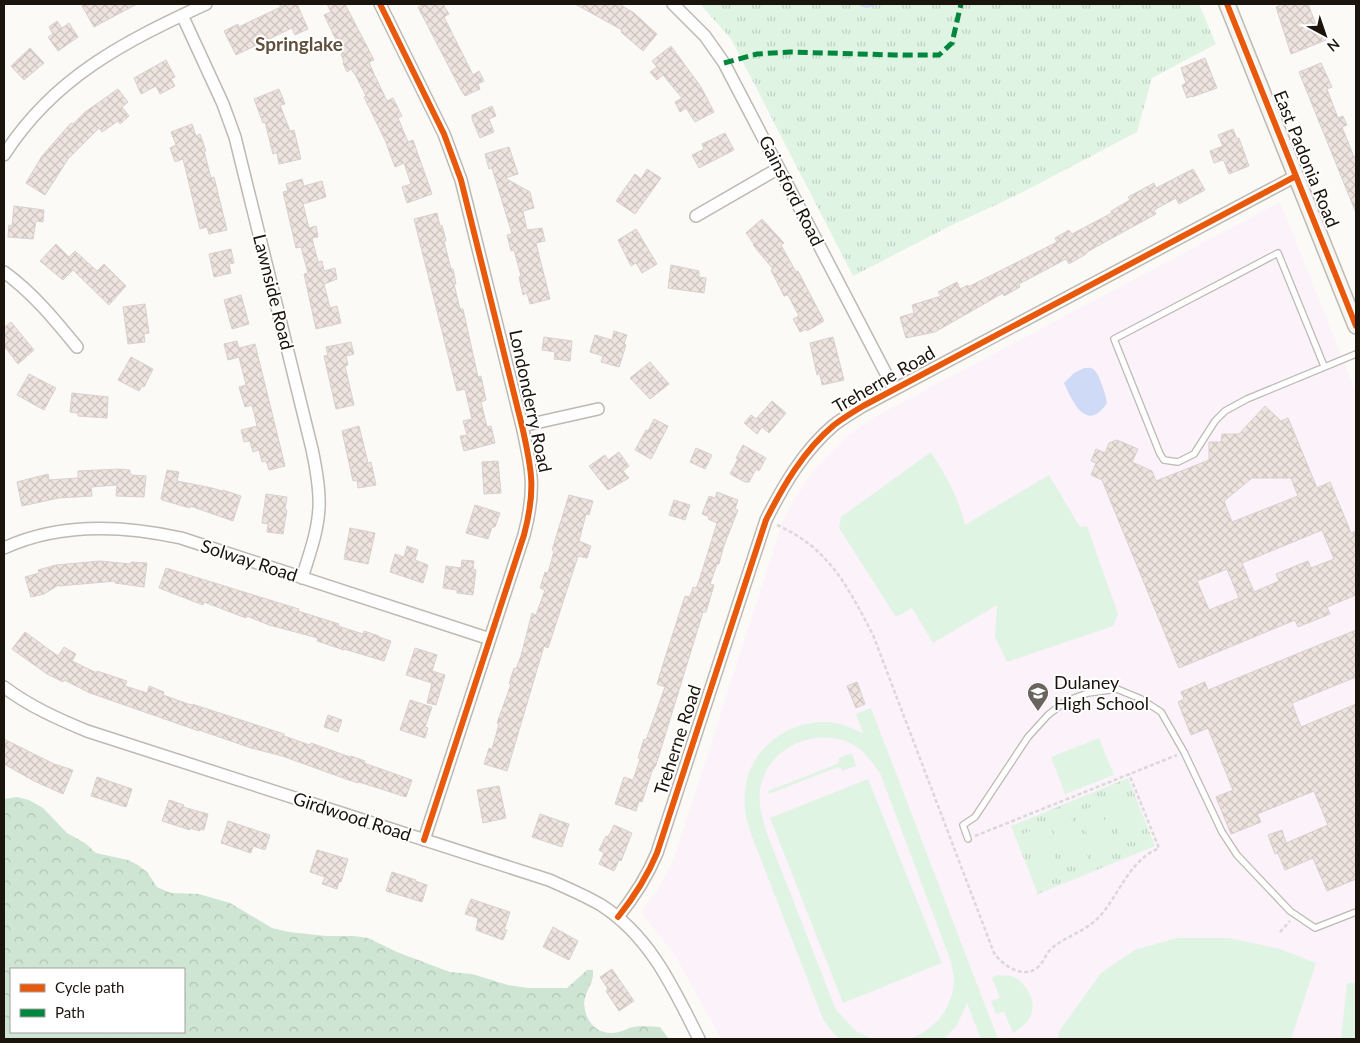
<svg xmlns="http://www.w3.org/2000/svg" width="1360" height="1043" viewBox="0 0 1360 1043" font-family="Lato,sans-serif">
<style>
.education{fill:#fbf2fa}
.grass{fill:url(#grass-tufts)}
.forest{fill:url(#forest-crowns);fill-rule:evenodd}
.garden{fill:#e0f4e4}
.water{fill:#cedaf6}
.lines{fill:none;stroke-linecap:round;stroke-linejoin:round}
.stream{stroke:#cedaf6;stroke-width:4}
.building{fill:url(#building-cross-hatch);stroke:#d8d1ce;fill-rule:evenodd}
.lane-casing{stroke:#bdb9b3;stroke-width:8}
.street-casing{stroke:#bdb9b3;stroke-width:14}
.secondary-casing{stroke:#bdb9b3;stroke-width:18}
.path{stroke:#dad9d8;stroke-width:2.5;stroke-dasharray:4 2.5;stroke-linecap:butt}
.lane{stroke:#fffefe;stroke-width:5.5}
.street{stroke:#fffefe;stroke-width:11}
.secondary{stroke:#f7f5f1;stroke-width:15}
.quiet{stroke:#00873e;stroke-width:5;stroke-dasharray:10 5;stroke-linecap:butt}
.cycleway-casing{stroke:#fff;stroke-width:9}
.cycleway{stroke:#e8590c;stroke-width:6}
.labels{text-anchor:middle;stroke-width:4;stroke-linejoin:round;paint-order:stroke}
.street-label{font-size:18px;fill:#1b140c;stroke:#fff}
.poi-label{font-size:18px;fill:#1b140c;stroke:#fff;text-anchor:start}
.neighbourhood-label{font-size:19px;font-weight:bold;fill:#60503b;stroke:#fff}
</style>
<defs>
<pattern id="grass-tufts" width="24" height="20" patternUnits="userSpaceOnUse" patternTransform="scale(1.25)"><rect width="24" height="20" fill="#e0f4e4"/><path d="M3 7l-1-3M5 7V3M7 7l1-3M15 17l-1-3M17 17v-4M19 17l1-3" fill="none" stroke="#c0d0c2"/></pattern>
<pattern id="forest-crowns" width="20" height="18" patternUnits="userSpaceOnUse" patternTransform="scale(1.25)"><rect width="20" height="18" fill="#cfe5d3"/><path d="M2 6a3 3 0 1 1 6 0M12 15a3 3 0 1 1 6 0" fill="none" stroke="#b1c4b4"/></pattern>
<pattern id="building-cross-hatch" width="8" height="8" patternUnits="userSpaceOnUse" patternTransform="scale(1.25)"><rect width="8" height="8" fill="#eee3df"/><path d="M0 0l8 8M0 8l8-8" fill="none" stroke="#ccc2be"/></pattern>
</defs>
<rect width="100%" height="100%" fill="#fcfaf7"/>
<!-- education -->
<path class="education" d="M1280 202 1356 393V1039H721L676 957 641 912 657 891 673 861 783 521 794 500 814 470 845 438 869 420Z"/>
<!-- grass -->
<path class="grass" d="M700 4H1199L1216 44 1152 78 1137 132 1021 193 948 227 853 276 731 39Z
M1128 778 1155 846 1038 894 1011 826Z"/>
<!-- forest -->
<path class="forest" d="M17 797 29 800 43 808 67 833 85 843 96 853 128 860 138 865 147 872 157 887 171 893 199 894 230 903 272 928 289 932 326 936H354L368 938 397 952 450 972 472 974 508 985 528 988H567L587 970H593C594 983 588 987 585 998 583 1003 585 1009 586 1014 591 1028 603 1036 619 1032 624 1031 628 1028 633 1027 642 1025 651 1027 660 1027L669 1039H4V799ZM11 969H184V1032H11Z"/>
<!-- garden -->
<path class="garden" d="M931 452C946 476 959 498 965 525L1049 475 1080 527 1087 526 1118 614 1113 626 1007 662 995 637 997 605 933 643 912 608 896 617 839 528 841 517Z
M871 708 998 1039H981L967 1003 957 1025 944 1039H909C934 1031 953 1008 954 981 954 975 952 968 951 962L880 773C874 765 868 756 860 749 828 725 777 740 763 778 756 796 761 813 766 831L836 1010 856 1031 872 1039H840L834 1034 823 1019 751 834C745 818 743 802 746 785 751 748 790 720 827 722 840 723 851 728 863 733L856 714Z
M1099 738 1114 775 1065 794 1051 757Z
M852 753 856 766 842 771 841 768 838 767 769 794 768 791 837 764 839 761V758Z
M868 779 942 963 843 1003 770 818Z
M1126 793 1143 836 1123 845 1106 801Z
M1098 804 1116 848 1096 856 1078 812Z
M1071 815 1088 859 1068 867 1050 823Z
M1043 826 1060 870 1040 878 1023 834Z
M1177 938H1228L1280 949 1316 963 1291 1039H1057L1060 1030 1101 973 1135 950Z
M999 975C1002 976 1007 975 1011 976 1026 981 1038 1002 1030 1017 1027 1024 1019 1029 1013 1033L1004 1012 996 1014 991 1001 1000 998 992 977Z
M1347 983H1356V1039H1341Z"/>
<!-- water -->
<path class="water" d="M1084 368C1088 368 1090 367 1093 369 1099 372 1106 396 1107 403 1087 433 1073 403 1064 383L1074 373Z"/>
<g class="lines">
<!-- stream -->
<path class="stream" d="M861 4 867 6 875 4"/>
</g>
<!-- building -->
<path class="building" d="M81 4H137L94 27Z
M279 4H297L308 29 295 35 292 28 236 55 224 31 238 24 239 27 251 21 281 7Z
M327 4H345L374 60 369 62 374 74 387 101 393 98 402 116 398 118 408 142 413 140 432 194 407 203 402 187 411 184 404 163 395 167 385 140 364 97 366 96 356 76 351 69 347 72 343 63 344 62 341 54H343L324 15 331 12Z
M425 4H443L449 14 444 17 473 75 479 71 484 81 478 84 480 89 465 96 461 90 418 7Z
M575 4H619L634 13 657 34 643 51 621 32 622 30Z
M1279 4H1308L1317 27 1320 25 1326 40 1291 54 1276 7 1280 6Z
M57 21 62 28 69 23 78 37 58 51 48 37 53 34 49 27Z
M671 46 701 87 714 112 695 122 686 108 680 112 675 102 682 98 663 75 657 80 650 72 657 67 652 61Z
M30 48 44 63 24 80 11 66Z
M1205 58 1217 88 1192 97V96L1187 98 1182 85 1186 83 1181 68Z
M166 60 175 77 171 79 175 86 160 94 156 86 141 94 134 78Z
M1321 63 1332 87 1327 89 1330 97 1338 118 1343 116 1347 125 1342 127 1354 157 1356 156V213L1299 72Z
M118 89 128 102 122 107 129 116 120 124 118 121 102 132 99 128 68 159 45 195 26 183 42 156 71 123 73 124 85 112Z
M279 89 285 104 280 105 290 131 294 130 301 159 279 164 277 153 273 154 265 122 263 123 254 99Z
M492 106 496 116 489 119 494 132 480 138 472 119V115Z
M192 124 196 136 200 134 206 151H204L211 178 214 177 227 230 209 234 207 227 200 229 183 159 175 162 170 148 176 145 171 132Z
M1233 129 1237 139 1239 138 1249 166 1229 174 1224 161 1222 160 1214 163 1210 151 1223 146 1218 135Z
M725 133 734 150 699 168 692 155 704 149 702 144Z
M509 147 518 174 505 178 530 192 534 208 523 211 527 230 542 228 545 241 536 243 550 299 530 304 527 293 523 295 519 277 521 276 514 250 511 251 507 235 512 234 496 181 492 168 489 169 485 154Z
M647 169 661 178 635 214 616 201 635 174 641 179Z
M1193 169 1205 190 1179 204 1176 198 1154 210 1156 214 1094 248 1086 253V254L1069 264 1066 259 1019 284 1020 287 1004 296 1003 293 935 332 906 338 900 317 914 313 912 305 941 296 938 292 957 282 960 289 968 285V287L1057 242 1055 238 1069 230 1072 234 1112 213 1111 211 1130 200 1128 197 1154 183 1156 188Z
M302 179 304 186 322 181 326 197 303 204 309 228 316 226 318 237 312 238 318 262 322 261 324 271 335 268 337 279 324 284 330 308 337 306 341 323 316 329 304 274 308 273 301 247 296 248 283 192 288 191 286 184Z
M14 206 44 210 43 222 36 221 33 239 8 237 9 225 12 226Z
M437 213 440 226 442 225 446 241H444L451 269H453L456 284H454L460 309H463L478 377 481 376 486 400 481 402 487 427 491 426 495 443 464 451 460 436 467 435 463 421 472 419 465 389 457 391 414 219Z
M762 219 784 243 781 245 796 272 798 271 824 321 807 331 806 329 800 332 793 319 799 316 788 295 784 296 771 270 773 269 753 245 754 244 746 233Z
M636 229 657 264 642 273 636 263 631 266 618 240Z
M56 244 69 257 75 251 97 271 104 264 126 286 109 305 73 270 63 280 40 261Z
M231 249 234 263 229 264 231 273 214 277 209 254Z
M671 265 699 271V277L706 278 704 293 668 288Z
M241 295 249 324 232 329 224 300Z
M145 304 149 333 144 334 145 342 128 344 123 307Z
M11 322 34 350 18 364 4 346V328Z
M614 331 627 335 624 344 626 345 619 367 601 362 603 356 590 352 595 335 612 340Z
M544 337 572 341 570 361 554 359 555 352 542 350Z
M833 337 844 380 822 385 820 374 817 375 810 343Z
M237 341 239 348 255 344 285 466 269 470 266 461 262 462 259 450 253 452 250 441 244 442 241 430 257 426 252 405 245 407 239 387 246 385 239 357 228 360 224 344Z
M351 342 354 354 346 356 348 365 345 366 354 405 336 409 324 356 328 355 326 347Z
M131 357 153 369 144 387 142 386 139 391 118 380Z
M650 362 669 384 650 399 630 378Z
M29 374 56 388 44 410 17 395Z
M72 393 108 397 107 418 78 416V413L70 412Z
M772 401 786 413 769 433 762 427 757 434 744 423 751 415 756 419Z
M1265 406 1281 421 1288 418 1317 488 1330 482 1351 533 1356 531V595L1327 607 1330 614 1298 627 1295 620 1179 668 1102 480 1091 475 1096 463 1091 461 1096 449 1105 453 1109 443 1117 440 1138 449 1132 462 1152 471 1156 481 1209 460V442H1221L1222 434H1239ZM1252 478H1291L1298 496 1232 522 1224 501ZM1322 530 1334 559 1311 568 1308 561 1276 574 1279 581 1254 592 1242 563ZM1227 569 1239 598 1209 610 1197 581Z
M654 419 668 426 651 459 635 450 646 430 648 431Z
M359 426 368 463 371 462 376 485 358 488 357 480 353 481 342 431Z
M743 445 766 458 759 471 756 469 749 482H745L730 474 738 459 736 458Z
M696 448 712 455 705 469 690 462Z
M619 452 629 466 623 471 629 478 608 490 589 466 605 455 608 460Z
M498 461 501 493 484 494 482 462Z
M118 469 130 470V474L132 475 146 476 144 497 116 496 117 485 91 487 92 496 59 498 22 506 17 482 48 474 49 480 78 478V471Z
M167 470 179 472 177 481 212 488 222 491 223 490 241 496 233 521 190 506V508L162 500 161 498Z
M717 492 738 500 735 509 738 510 724 545 719 564H717L710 584 714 585 706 612H703L656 765 652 771 642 802 639 801 636 811 615 804 624 777 633 780 640 759 638 758 644 739 646 740 665 687 657 684 665 658 685 596 690 597 693 587 696 588 699 581 717 523 708 519 709 517 702 514 709 496 715 498Z
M266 494 287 497 285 510H287L283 534 267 532 268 524 262 523Z
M569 495 593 501 589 515 586 514 579 541 591 546 587 558 578 556 548 648 544 646 507 771 484 764 489 748 492 749 499 724 497 723 511 684H509L514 668 516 669 521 656 532 613 536 615 545 590 540 588 545 572 548 573 554 551 552 550Z
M674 500 690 505 685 520 669 515Z
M475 505 500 513 495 527H492L488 539 466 533Z
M350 528 375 533 368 564 344 559Z
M407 546 418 550 415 560 428 565 423 583 390 572 395 554 404 557Z
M462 560 474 561 473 569 476 570 473 595 457 593V590L443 588 446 566 461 568Z
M100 561 131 564V562L147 563 144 587 115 583 116 581 59 586 60 584 44 594 31 597 25 577 39 573 38 570 56 565Z
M166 568 299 609 298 611 339 624 338 626 363 634 364 631 379 636V637L391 641 384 661 344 649V650L317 641 318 638 269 625 247 616 246 618 204 602 203 605 159 588Z
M1356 630V677L1292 703 1301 727 1356 704V879L1327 891 1313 858 1285 870 1278 853 1275 854 1268 835 1282 830 1286 843 1328 825 1314 791 1257 814 1261 822 1231 834 1216 797 1233 790 1208 728 1191 735 1178 702 1184 699 1181 692 1205 682 1208 690Z
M25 632 58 656 64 647 76 654 72 661 97 673V671L127 681 125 686 147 693 149 686 164 692 163 695 191 705 192 704 284 734V736L310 745 311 743 350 757 351 756 365 761 364 763 412 780 406 797 359 782 358 783 343 778 282 756 251 748 199 730V731L90 693 64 680 63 682 47 674 12 649Z
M415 648 437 655 432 671 445 675 436 705 427 703 432 683 406 675Z
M857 682 865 704 856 708 847 686Z
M410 700 432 707 425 727 428 728 425 738 400 730Z
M328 715 342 720 338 732 324 727Z
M4 739 54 764 73 770 63 794 34 781 4 764Z
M97 777 132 789 126 807 91 796Z
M499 786 506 818 483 823 477 790Z
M169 800 184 805 183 807 208 814 204 830 200 829V831L190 828V830L162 821Z
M540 814 569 824 562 847 532 837Z
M228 821 270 835 265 850 253 846 251 853 221 843Z
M614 825 632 833 621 861 619 860 614 871 599 864 604 853 599 850 606 836 608 837Z
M317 850 348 859 341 882H339L337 889 322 884 325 877 310 872Z
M392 872 416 880 415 881 427 885 422 902 386 891Z
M471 899 510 912 504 930H507L503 940 476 930 478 918 465 914Z
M553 927 578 941 569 960 543 947Z
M612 969 634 1001 619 1011 606 991 608 989 600 977Z"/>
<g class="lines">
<!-- lane casing -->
<g class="lane-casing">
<path id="lane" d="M1324 366 1278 253 1114 339 1160 454 1164 460 1178 462 1194 454 1215 421 1225 411 1247 399 1356 354
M968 839 963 825 975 817 1028 737 1048 715 1066 701 1088 693 1117 689 1141 699 1161 712 1184 752 1222 832 1237 855 1290 911 1315 928 1356 912"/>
</g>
<!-- street casing -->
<g class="street-casing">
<path id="street" d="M380 4 444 134 461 180 522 426C532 470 536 490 524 535L424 840
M673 4 705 36 724 63 894 389
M182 15 223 104 235 137 312 449C316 468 320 488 319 507 318 532 309 555 302 578
M4 155C54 77 124 42 206 4
M696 216 779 168
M4 272C33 293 55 320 77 347
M522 426 598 409
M4 548C60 522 122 525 181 538L490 639
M4 687C29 706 58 719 87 731L549 880C567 888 584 895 601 905 650 936 674 989 699 1039
M618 917C634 897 647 877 657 853L766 520C783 486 804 450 834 425 843 418 853 412 863 406L1296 176"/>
</g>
<!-- secondary casing -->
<g class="secondary-casing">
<path id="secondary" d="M1227 4 1356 326"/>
</g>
<!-- path -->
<path class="path" d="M777 525C829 548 848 587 873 635L994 953C1002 965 1025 981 1039 966 1045 960 1046 953 1052 948 1068 935 1085 932 1100 916 1120 893 1129 861 1159 848L1129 774
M975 836 1177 755
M1280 932 1290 921"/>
<!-- lane -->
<use href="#lane" class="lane"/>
<!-- street -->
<use href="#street" class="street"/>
<!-- secondary -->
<use href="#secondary" class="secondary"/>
<!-- quiet -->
<path class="quiet" d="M724 63 757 54 790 52 895 55H939L952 43 961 4"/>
<!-- cycleway casing -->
<g class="cycleway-casing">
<path id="cycleway" d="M380 4 444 134 461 180 522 426C532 470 536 490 524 535L424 840
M1227 4 1356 326
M618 917C634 897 647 877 657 853L766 520C783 486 804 450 834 425 843 418 853 412 863 406L1296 176"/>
</g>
<!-- cycleway -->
<use href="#cycleway" class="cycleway"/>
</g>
<!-- icons -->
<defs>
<g id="school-pin" transform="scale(1.125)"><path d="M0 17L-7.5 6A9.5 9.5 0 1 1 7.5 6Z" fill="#6a645e" stroke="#fff"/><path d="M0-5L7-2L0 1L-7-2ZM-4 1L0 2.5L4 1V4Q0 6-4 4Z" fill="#fff"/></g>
</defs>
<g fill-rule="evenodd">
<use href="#school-pin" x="1038" y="693"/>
</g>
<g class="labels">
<!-- street labels -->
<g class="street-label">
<text transform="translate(1306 159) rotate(68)" y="6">East Padonia Road</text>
<text transform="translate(791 191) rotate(63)" y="6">Gainsford Road</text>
<text transform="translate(273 292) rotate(76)" y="6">Lawnside Road</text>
<text transform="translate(884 380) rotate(-30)" y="6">Treherne Road</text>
<text transform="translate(530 401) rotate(78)" y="6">Londonderry Road</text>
<text transform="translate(249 561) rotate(18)" y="6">Solway Road</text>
<text transform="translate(678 740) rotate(-72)" y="6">Treherne Road</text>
<text transform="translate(352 817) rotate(18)" y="6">Girdwood Road</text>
</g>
<!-- poi labels -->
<g class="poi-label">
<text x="1054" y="689">Dulaney<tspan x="1054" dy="21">High School</tspan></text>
</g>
<!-- neighbourhood labels -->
<g class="neighbourhood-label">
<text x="299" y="51">Springlake</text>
</g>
</g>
<!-- border -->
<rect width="1360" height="1043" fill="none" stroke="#1b140c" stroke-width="10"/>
<!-- legend -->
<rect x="10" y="968" width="175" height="65" fill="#ffffff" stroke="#a4a19e"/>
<rect x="20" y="984" width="25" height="8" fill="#e8590c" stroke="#a4a19e"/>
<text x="55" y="993" font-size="15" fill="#1b140c">Cycle path</text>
<rect x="20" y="1009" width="25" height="8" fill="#00873e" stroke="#a4a19e"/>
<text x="55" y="1018" font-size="15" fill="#1b140c">Path</text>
<!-- north arrow -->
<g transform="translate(1325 35) rotate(140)" stroke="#ffffff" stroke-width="4" paint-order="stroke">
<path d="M0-4L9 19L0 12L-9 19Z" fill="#1b140c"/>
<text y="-8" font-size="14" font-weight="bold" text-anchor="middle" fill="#1b140c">N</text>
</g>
</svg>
